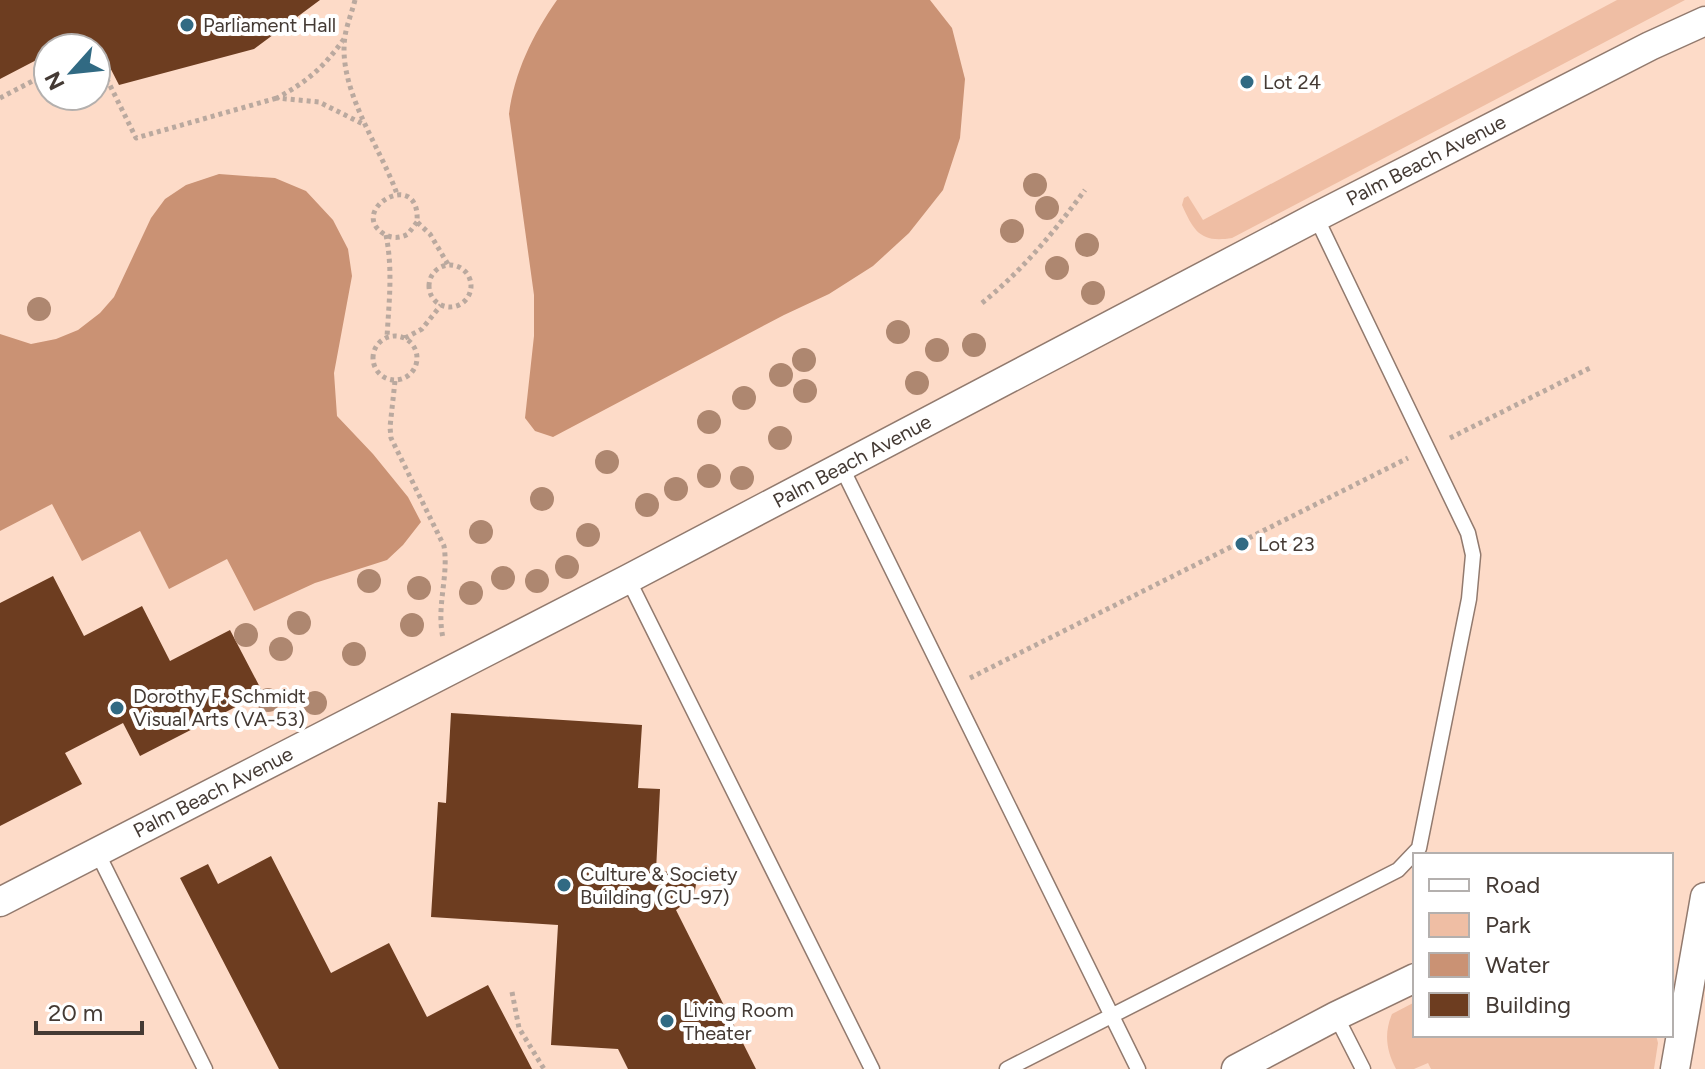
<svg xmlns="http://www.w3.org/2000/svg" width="1705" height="1069" viewBox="0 0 1705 1069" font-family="Figtree,sans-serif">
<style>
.built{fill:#fddbc8;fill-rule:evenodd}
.green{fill:#efbea4}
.water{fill:#ca9274}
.building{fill:#6d3d20}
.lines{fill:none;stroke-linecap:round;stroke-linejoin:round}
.service-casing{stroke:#927a6e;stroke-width:17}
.minor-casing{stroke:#927a6e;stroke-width:31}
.path{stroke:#baa99f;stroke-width:5;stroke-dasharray:4 4;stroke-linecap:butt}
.service{stroke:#fff;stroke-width:14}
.minor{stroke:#fff;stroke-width:28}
.tree{fill:#ae8770}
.poi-dot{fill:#316a83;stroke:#fff;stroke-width:3}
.labels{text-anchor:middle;stroke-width:8;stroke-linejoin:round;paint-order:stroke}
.poi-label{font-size:20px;fill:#443a34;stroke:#fff;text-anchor:start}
.street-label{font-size:20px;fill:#443a34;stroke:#fff}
</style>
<rect width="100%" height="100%" fill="#fde7dc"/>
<!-- built -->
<path class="built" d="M0 0H1705V1069H0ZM48 48H96V96H48ZM1415 855H1671V1035H1415Z"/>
<!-- green -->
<path class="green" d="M1617 0H1685L1232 238C1201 243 1194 232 1182 205L1184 198 1188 196 1203 220Z
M1415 1002V1035H1656L1658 1043 1654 1069H1431L1428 1063 1414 1069H1396C1386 1050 1384 1033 1392 1014Z"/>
<!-- water -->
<path class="water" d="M557 0H930L952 28 965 79 960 138 943 190 909 233 873 266 829 294 784 315 553 437 535 431 525 418 534 336V295L509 114C514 73 533 34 557 0Z
M219 174 275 178 306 191 333 220 348 249 352 276 334 373 337 416 373 454 408 497 421 522 403 545 387 560 315 583 254 611 227 559 169 589 140 531 82 561 52 504 0 531V334L31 344 56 339 78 330 100 313 114 297 151 218 165 199 186 185Z"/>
<!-- building -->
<path class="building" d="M0 0H320L254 49 119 85 100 48H48V54L0 79Z
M53 576 84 636 142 606 170 661 230 630 263 693 140 756 123 723 65 753 82 784 0 826V603Z
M451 713 642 725 638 788 660 789 656 871 698 873 694 896 676 910 756 1069H628L618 1049 551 1045 558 925 431 917 438 802 446 803Z
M271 856 331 973 389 943 427 1017 488 985 532 1069H279L180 878 208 864 218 884Z"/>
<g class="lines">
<!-- service casing -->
<g class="service-casing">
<path id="service" d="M841 466 1138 1069
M628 579 872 1069
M97 852 205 1069
M1336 1016 1363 1069
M1007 1069 1398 870 1419 848 1469 599 1473 555 1468 533 1316 217"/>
</g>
<!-- minor casing -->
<g class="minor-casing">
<path id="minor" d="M0 902 628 579 1316 217 1650 46 1705 21
M1236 1069 1336 1016 1415 978
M1675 1069 1705 897"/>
</g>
<!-- path -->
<path class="path" d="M355 0C352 12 347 24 345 36 337 89 380 146 397 194
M344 39C323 68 308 81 277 98L319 102 363 124
M96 57 136 138 277 98
M0 98 48 73
M417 222 408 234C401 238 392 239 384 234 346 210 421 166 417 222L430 234 449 266
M386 235C393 270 389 302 387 337
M429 286a21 21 0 1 1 42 0a21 21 0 1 1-42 0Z
M982 303C1023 270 1054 232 1085 190
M373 358a22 22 0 1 1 44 0a22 22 0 1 1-44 0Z
M405 338 422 329 441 305
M395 381 390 427 391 438 444 546C449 577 436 605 443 638
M1450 438 1592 367
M970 678 1408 458
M512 992 519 1028 544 1069"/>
<!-- service -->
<use href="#service" class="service"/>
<!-- minor -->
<use href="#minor" class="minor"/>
</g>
<!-- trees -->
<g class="tree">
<circle cx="1035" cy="185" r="12"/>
<circle cx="1047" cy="208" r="12"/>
<circle cx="1012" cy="231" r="12"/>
<circle cx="1087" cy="245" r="12"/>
<circle cx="1057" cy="268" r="12"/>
<circle cx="1093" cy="293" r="12"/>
<circle cx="39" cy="309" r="12"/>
<circle cx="898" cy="332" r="12"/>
<circle cx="974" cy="345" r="12"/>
<circle cx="937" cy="350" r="12"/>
<circle cx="804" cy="360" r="12"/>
<circle cx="781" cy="375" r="12"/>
<circle cx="917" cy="383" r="12"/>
<circle cx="805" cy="391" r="12"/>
<circle cx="744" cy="398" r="12"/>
<circle cx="709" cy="422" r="12"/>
<circle cx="780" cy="438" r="12"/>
<circle cx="607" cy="462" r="12"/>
<circle cx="709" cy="476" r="12"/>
<circle cx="742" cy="478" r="12"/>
<circle cx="676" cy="489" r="12"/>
<circle cx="542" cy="499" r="12"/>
<circle cx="647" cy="505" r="12"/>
<circle cx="481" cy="532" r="12"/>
<circle cx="588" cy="535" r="12"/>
<circle cx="567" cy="567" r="12"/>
<circle cx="503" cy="578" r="12"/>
<circle cx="369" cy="581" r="12"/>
<circle cx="537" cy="581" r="12"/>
<circle cx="419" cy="588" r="12"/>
<circle cx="471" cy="593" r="12"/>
<circle cx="299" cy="623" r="12"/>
<circle cx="412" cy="625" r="12"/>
<circle cx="246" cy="635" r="12"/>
<circle cx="281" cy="649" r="12"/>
<circle cx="354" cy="654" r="12"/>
<circle cx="268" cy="700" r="12"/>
<circle cx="315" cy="703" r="12"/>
</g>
<!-- markers -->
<g class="poi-dot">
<circle cx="187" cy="25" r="8"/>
<circle cx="1247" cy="82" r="8"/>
<circle cx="1242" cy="544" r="8"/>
<circle cx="117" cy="708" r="8"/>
<circle cx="564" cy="885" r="8"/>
<circle cx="667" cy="1021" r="8"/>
</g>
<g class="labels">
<!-- poi labels -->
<g class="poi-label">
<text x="203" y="32">Parliament Hall</text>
<text x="1263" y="89">Lot 24</text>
<text x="1258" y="551">Lot 23</text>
<text x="133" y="703">Dorothy F. Schmidt<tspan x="133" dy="23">Visual Arts (VA-53)</tspan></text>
<text x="580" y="881">Culture &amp; Society<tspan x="580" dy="23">Building (CU-97)</tspan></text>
<text x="683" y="1017">Living Room<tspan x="683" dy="23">Theater</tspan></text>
</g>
<!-- street labels -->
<g class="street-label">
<text transform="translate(1426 160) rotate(-27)" y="7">Palm Beach Avenue</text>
<text transform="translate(852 461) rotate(-28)" y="7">Palm Beach Avenue</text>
<text transform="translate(213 792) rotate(-27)" y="7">Palm Beach Avenue</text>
</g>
</g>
<!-- legend -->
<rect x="1413" y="853" width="260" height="184" fill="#ffffff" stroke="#b4b0ae" stroke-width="2"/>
<rect x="1429" y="879" width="40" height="12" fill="#ffffff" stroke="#b4b0ae" stroke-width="2"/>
<text x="1485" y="893" font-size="24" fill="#443a34">Road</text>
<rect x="1429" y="913" width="40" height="24" fill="#efbea4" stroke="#b4b0ae" stroke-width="2"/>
<text x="1485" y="933" font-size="24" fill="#443a34">Park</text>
<rect x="1429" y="953" width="40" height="24" fill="#ca9274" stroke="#b4b0ae" stroke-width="2"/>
<text x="1485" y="973" font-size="24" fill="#443a34">Water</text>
<rect x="1429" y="993" width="40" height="24" fill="#6d3d20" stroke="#b4b0ae" stroke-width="2"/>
<text x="1485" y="1013" font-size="24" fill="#443a34">Building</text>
<!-- north arrow -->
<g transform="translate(72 72) rotate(243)"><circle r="38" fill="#ffffff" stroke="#b4b0ae" stroke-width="2"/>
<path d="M0-6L14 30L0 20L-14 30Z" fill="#316a83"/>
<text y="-12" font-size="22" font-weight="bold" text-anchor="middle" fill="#443a34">N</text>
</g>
<!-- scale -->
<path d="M36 1021v12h106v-12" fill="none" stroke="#443a34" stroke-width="4"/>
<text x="48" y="1021" font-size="24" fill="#443a34" stroke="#ffffff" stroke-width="6" paint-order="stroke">20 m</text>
</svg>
